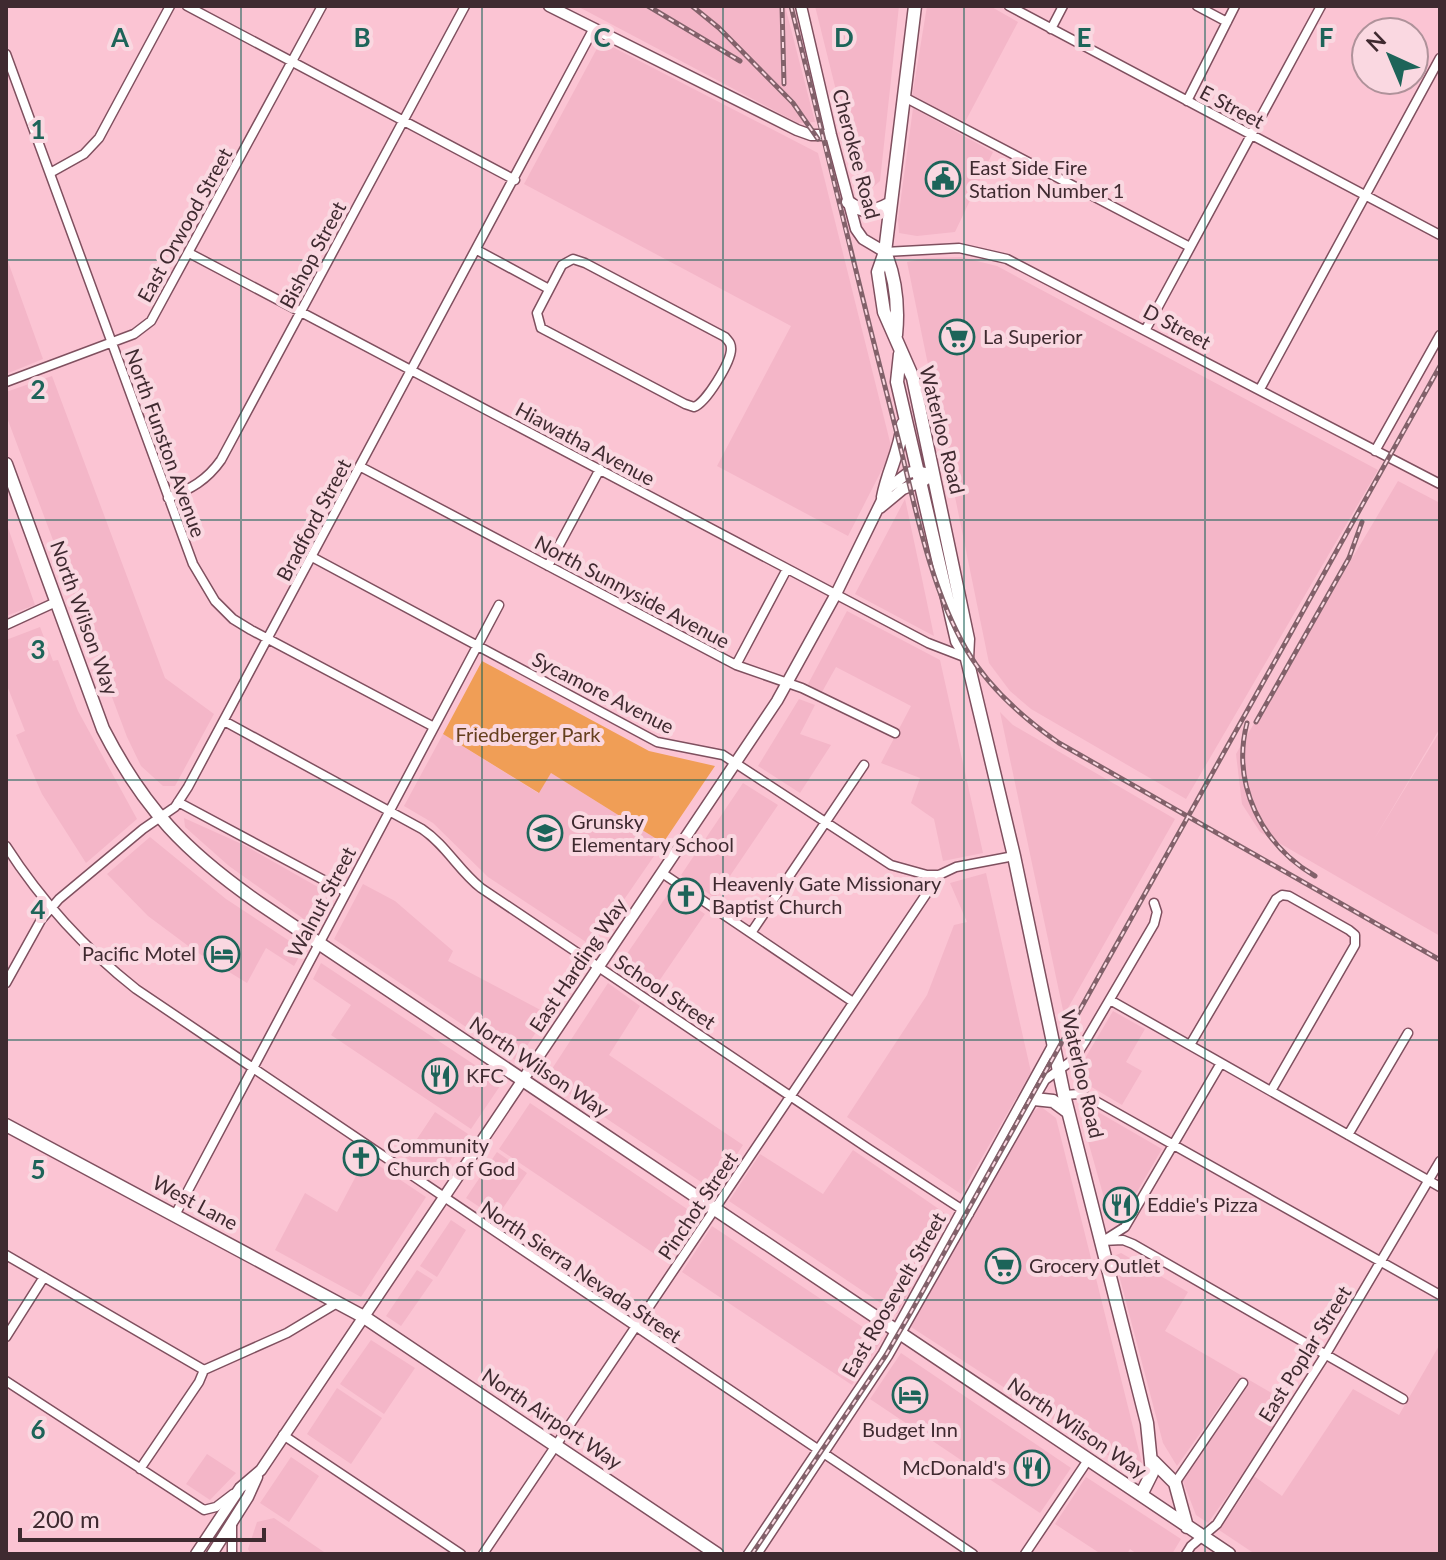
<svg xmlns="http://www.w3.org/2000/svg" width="1446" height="1560" viewBox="0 0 1446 1560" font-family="Lato,sans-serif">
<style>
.built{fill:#f4b6c8}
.park{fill:#f09e56}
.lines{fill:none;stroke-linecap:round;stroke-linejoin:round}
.minor-casing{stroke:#7f505f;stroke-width:11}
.tertiary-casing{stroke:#7f505f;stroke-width:13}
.secondary-casing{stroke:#7f505f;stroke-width:15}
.minor{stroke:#fff;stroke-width:8}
.tertiary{stroke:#fff;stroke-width:10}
.secondary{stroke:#fff;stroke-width:12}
.rail-casing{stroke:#82616a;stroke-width:5}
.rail{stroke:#fad8e1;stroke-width:2;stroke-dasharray:6;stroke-linecap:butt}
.grid{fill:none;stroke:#1d6459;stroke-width:2;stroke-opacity:0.55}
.labels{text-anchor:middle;stroke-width:8;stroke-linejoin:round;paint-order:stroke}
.street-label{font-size:20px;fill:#3f2a30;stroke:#fad8e1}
.poi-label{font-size:20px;fill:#3f2a30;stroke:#fad8e1;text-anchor:start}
.park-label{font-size:20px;fill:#653f1e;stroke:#fad8e1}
.grid-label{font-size:26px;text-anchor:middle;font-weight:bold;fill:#1d6459;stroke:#fad8e1;stroke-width:8;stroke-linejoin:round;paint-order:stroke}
</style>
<rect width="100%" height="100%" fill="#fbc4d3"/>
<!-- built -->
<path class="built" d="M577 6H785L815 122 798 123Z
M815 6H899L880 181 871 189 860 187Z
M927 6H990L1018 22 965 122 912 97Z
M601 41 818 153 892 450 848 536 717 466 791 326 524 184Z
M913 108 993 152 955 232 917 236 899 233 898 220Z
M6 256 43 359 6 374Z
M961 257 997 266 1378 470 1186 799 1031 709 1010 691 989 663 907 262 925 258Z
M52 376 165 678 214 714 175 786H163L141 766 127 737 6 415V392Z
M1398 481 1440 503V728L1373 841 1440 731V936L1260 832 1242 804 1236 754Z
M905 499 921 574 934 636 855 594Z
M6 522 35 605 6 616Z
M847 611 940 660 983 853 943 861 934 819 911 803 920 778 881 763 911 706 836 667 822 692 807 686Z
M40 627 53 661 58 660 78 711 137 819 86 863 42 794 16 735 25 731 6 683V640Z
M799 699 815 705 800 734 831 745 800 793 758 766Z
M1000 712 1013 725 1175 819 1064 1015Z
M443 734 538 793 551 773 663 843 592 946 488 877 433 823 404 806Z
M743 783 778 805 715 898 681 875Z
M184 818 244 845 332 895 315 927 229 866 185 827Z
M150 837 226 899 303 950 294 966 266 948 247 983 195 951 148 916 107 874Z
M986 873 1031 1072 961 1194 847 1117 927 995 954 925 967 922 950 883Z
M363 884 395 901 453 951 448 961 548 1014 517 1061 334 939Z
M670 891 705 914 655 987 620 964Z
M321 963 502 1083 471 1129 331 1035 351 1005 313 979Z
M608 983 640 1006 609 1055 743 1145 713 1190 546 1078Z
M1113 1011 1145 1029 1126 1062 1142 1071 1122 1105 1078 1079 1077 1072Z
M530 1103 696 1215 665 1261 499 1149Z
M1086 1105 1162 1149 1120 1221 1110 1219 1079 1109Z
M1040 1106 1056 1118 1143 1467 1137 1474 908 1325 1033 1112Z
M435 1112 468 1134 438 1179 405 1157Z
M853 1150 949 1216 897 1314 729 1201 760 1154 823 1194Z
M497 1152 527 1173 496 1218 466 1198Z
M366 1157 426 1197 361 1297 275 1250 305 1193 337 1212Z
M451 1220 466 1230 437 1277 420 1266Z
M712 1226 882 1340 852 1385 682 1272Z
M1121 1253 1188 1292 1165 1331 1292 1405 1208 1523 1196 1515 1182 1479 1248 1386 1238 1380 1177 1466 1163 1443 1114 1256Z
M417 1270 433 1280 401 1326 386 1316Z
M371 1340 415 1368 384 1414 340 1384Z
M1440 1344V1554H1255L1219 1530 1250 1485 1246 1482 1251 1474 1282 1496 1353 1389 1399 1415Z
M901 1353 1071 1468 1040 1513 870 1399Z
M337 1388 382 1418 351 1464 307 1434Z
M207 1454 236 1473 210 1500 186 1484Z
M291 1457 319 1476 289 1522 260 1503Z
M1086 1477 1181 1539 1172 1554H1137L1130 1549 1127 1554H1101L1055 1524Z
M274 1518 327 1554H251L248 1549 257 1522Z"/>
<!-- park -->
<path class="park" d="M482 661 649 751 715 766 663 843 551 773 539 793 443 734Z"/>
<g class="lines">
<!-- minor casing -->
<g class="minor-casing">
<path id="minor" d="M187 6 515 180
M1009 6 1440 235
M1197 6 1227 22
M1051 29 1063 6
M6 54 193 564 215 601 233 619 251 630 434 727
M904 97 1190 247
M1187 101 1235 6
M50 173 84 154 99 138 170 6
M477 250 549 289
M885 252 959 248 1007 259 1440 484
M189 253 928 643 967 658
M573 259 585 263 725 337C729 342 731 343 731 349 731 362 706 403 694 407L685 404 541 328 537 313 562 265Z
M1146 329 1321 6
M6 382 134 334 151 321 322 6
M1260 389 1440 58
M1375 451 1440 335
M361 467 736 665 802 688 895 733
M168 498C191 489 207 480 221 460L465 6
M312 557 657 742 723 755 891 865 927 875H939L956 867 1014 856
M548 566 600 469
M6 625 56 602
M736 665 787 569
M224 721 422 829C446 845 459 871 481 888L869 1149 969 1214
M178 802 346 892
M6 846C42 902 84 948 136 989L973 1554
M662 873 853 1002
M751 933 864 765
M6 983 41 920 59 899 143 829 175 807 188 787 594 28
M1110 1000 1440 1187
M1190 1045 1276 899 1282 895 1289 896 1349 930 1355 935V945L1271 1091
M1064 1095 1079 1094 1092 1099 1440 1295
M1348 1135 1408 1033
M175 1215 499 605
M1102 1241 1123 1240 1133 1244 1403 1399
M1103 1241 1125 1227 1221 1063
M6 1255 204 1370
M6 1337 44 1277
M204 1370 287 1333 337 1303
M6 1381 204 1510 216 1507 233 1494
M283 1435 461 1554
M140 1469 199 1382 204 1370
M1175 1483 1243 1383
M232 1554V1524
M483 1554 939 875
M748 1554 883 1353 1053 1044
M757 1554 888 1356 1045 1080 1074 1059 1086 1040 1154 924 1157 912 1154 903
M1025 1554 1088 1460
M1186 1554 1191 1546 1217 1524 1326 1354 1440 1161"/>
</g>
<!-- tertiary casing -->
<g class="tertiary-casing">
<path id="tertiary" d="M549 6 797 130 811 135H831
M801 6 831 135 856 229 863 239 885 252
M880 508 903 489 925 480
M196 1554 240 1488 261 1470 777 701 836 594 888 488 908 473 917 471 934 475
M212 1554 248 1497 257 1477"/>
</g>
<!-- secondary casing -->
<g class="secondary-casing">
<path id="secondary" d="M915 6 885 252 878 272 884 312 913 378 968 639 967 659 1014 856 1064 1095 1147 1423 1152 1473 1141 1495
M848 202C863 213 873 213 889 204
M885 252C896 279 899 305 896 335
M900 354 897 382 957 641 967 657
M6 464 103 729C144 809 186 852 259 903L1229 1554
M883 497C888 470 900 452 903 424
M1034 1099 1053 1101 1068 1112
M6 1125 364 1317 717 1554
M1153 1461 1175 1483 1187 1527"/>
</g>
<!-- minor -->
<use href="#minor" class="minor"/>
<!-- tertiary -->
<use href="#tertiary" class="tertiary"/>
<!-- secondary -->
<use href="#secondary" class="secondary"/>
<!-- rail casing -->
<g class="rail-casing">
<path id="rail" d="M648 6 740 61
M692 6 719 28 793 103 818 139
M782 6 784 84
M791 6C825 148 860 289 896 430 915 503 928 583 966 649 988 687 1023 718 1059 743L1440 960
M1256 722 1349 558 1362 522
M1247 723C1231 785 1262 845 1315 876
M752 1554 886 1355 911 1312 1440 366"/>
</g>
<!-- rail -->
<use href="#rail" class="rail"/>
</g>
<!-- grid -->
<path class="grid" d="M241 6V1554M482 6V1554M723 6V1554M964 6V1554M1205 6V1554M6 260H1440M6 520H1440M6 780H1440M6 1040H1440M6 1300H1440"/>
<!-- icons -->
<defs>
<g id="civic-ring" transform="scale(1.8)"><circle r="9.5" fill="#fad8e1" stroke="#1d6459" stroke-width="1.5"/><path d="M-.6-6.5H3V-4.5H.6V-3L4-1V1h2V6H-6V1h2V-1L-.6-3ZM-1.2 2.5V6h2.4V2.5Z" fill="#1d6459"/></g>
<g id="supermarket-ring" transform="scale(1.8)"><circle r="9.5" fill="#fad8e1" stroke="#1d6459" stroke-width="1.5"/><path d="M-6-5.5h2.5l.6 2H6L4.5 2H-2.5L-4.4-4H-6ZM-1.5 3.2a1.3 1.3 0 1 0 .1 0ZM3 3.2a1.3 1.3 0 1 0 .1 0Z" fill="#1d6459"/></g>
<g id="school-ring" transform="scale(1.8)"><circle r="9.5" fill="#fad8e1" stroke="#1d6459" stroke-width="1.5"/><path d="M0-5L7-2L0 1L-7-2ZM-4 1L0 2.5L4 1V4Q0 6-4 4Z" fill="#1d6459"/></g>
<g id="church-ring" transform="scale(1.8)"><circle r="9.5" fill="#fad8e1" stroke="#1d6459" stroke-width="1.5"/><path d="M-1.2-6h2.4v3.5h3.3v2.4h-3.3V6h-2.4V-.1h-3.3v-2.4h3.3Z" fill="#1d6459"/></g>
<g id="hotel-ring" transform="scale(1.8)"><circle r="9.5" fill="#fad8e1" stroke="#1d6459" stroke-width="1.5"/><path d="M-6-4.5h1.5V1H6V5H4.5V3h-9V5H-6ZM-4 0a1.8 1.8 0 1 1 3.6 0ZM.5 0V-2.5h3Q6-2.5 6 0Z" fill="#1d6459"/></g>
<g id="restaurant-ring" transform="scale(1.8)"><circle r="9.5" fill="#fad8e1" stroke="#1d6459" stroke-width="1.5"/><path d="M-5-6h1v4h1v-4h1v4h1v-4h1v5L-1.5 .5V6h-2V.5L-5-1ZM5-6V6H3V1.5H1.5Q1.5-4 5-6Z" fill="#1d6459"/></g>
</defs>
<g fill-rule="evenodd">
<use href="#civic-ring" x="943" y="179"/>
<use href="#supermarket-ring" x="957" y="337"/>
<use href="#school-ring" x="545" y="833"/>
<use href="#church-ring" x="686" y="896"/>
<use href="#hotel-ring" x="222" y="954"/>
<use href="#restaurant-ring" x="440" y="1076"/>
<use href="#church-ring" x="361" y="1158"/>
<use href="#restaurant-ring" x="1121" y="1205"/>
<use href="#supermarket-ring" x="1003" y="1266"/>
<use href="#hotel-ring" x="910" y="1395"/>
<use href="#restaurant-ring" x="1032" y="1468"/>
</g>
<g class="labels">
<!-- street labels -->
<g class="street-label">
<text transform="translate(1232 107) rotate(28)" y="7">E Street</text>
<text transform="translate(856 154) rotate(75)" y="7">Cherokee Road</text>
<text transform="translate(185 225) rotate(-61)" y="7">East Orwood Street</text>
<text transform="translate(313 255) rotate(-62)" y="7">Bishop Street</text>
<text transform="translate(1177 327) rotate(28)" y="7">D Street</text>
<text transform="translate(942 430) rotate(76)" y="7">Waterloo Road</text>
<text transform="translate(165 443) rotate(70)" y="7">North Funston Avenue</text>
<text transform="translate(585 444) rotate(28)" y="7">Hiawatha Avenue</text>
<text transform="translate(314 520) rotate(-62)" y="7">Bradford Street</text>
<text transform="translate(632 592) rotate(28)" y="7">North Sunnyside Avenue</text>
<text transform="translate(84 618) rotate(70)" y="7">North Wilson Way</text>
<text transform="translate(603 693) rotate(27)" y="7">Sycamore Avenue</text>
<text transform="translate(322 902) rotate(-62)" y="7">Walnut Street</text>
<text transform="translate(578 965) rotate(-56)" y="7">East Harding Way</text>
<text transform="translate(665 992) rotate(34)" y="7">School Street</text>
<text transform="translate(539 1067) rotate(34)" y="7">North Wilson Way</text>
<text transform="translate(1082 1074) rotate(77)" y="7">Waterloo Road</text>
<text transform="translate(195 1203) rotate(28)" y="7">West Lane</text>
<text transform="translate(698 1206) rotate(-56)" y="7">Pinchot Street</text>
<text transform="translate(581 1272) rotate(34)" y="7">North Sierra Nevada Street</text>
<text transform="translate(894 1295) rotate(-60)" y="7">East Roosevelt Street</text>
<text transform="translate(1305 1354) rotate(-58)" y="7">East Poplar Street</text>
<text transform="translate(552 1419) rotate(34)" y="7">North Airport Way</text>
<text transform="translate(1077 1428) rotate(34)" y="7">North Wilson Way</text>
</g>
<!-- poi labels -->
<g class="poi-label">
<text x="969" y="175">East Side Fire<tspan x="969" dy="23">Station Number 1</tspan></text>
<text x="983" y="344">La Superior</text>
<text x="571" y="829">Grunsky<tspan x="571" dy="23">Elementary School</tspan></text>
<text x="712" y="891">Heavenly Gate Missionary<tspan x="712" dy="23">Baptist Church</tspan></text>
<text x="196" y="961" text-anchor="end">Pacific Motel</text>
<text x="466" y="1083">KFC</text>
<text x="387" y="1153">Community<tspan x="387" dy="23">Church of God</tspan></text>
<text x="1147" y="1212">Eddie's Pizza</text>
<text x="1029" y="1273">Grocery Outlet</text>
<text x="910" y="1437" text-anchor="middle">Budget Inn</text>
<text x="1006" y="1475" text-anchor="end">McDonald's</text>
</g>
<!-- park labels -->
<g class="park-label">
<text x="528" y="742">Friedberger Park</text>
</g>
</g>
<g class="grid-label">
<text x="120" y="47">A</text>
<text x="362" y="47">B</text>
<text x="602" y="47">C</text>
<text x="844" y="47">D</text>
<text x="1084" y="47">E</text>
<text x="1326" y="47">F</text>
<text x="38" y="139">1</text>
<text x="38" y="399">2</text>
<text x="38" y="659">3</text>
<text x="38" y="919">4</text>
<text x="38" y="1179">5</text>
<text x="38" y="1439">6</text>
</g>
<!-- border -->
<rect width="1446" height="1560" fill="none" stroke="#3f2a30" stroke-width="16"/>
<!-- north arrow -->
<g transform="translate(1390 56) rotate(316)"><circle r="38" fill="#fad8e1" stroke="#af929a" stroke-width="2"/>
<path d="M0-6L14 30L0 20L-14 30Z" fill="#1d6459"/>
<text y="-12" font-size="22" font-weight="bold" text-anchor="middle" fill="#3f2a30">N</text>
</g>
<!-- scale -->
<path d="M20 1528v12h244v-12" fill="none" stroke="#3f2a30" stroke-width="4"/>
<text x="32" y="1528" font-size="24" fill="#3f2a30" stroke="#fad8e1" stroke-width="6" paint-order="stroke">200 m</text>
</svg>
